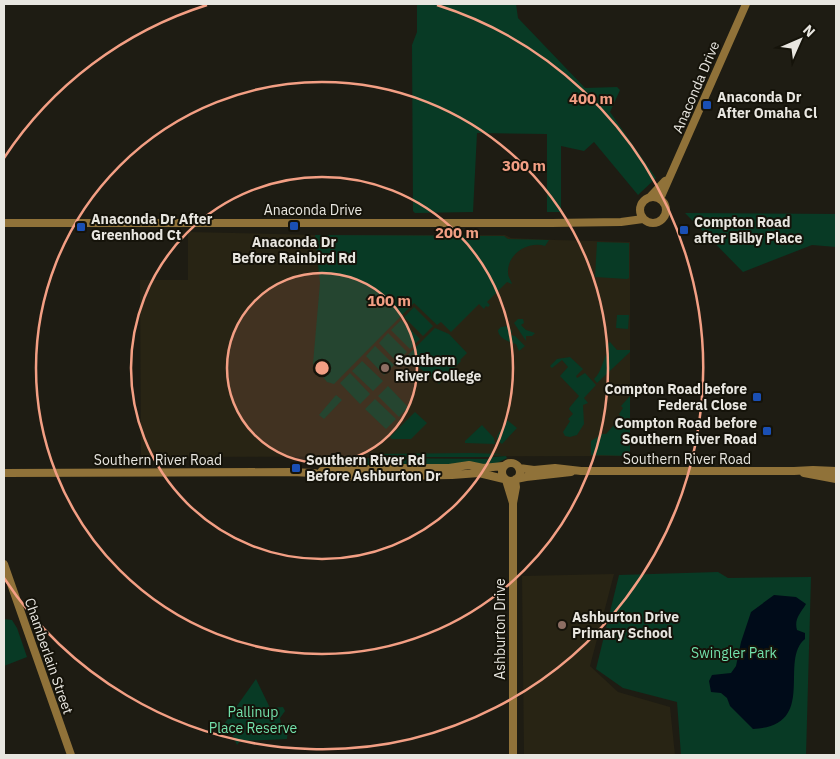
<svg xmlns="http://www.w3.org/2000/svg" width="840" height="759" viewBox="0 0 840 759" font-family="'IBM Plex Sans',sans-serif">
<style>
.built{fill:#282414}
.green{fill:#083a25}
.water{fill:#000b19}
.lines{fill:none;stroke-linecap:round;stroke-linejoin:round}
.major{stroke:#907239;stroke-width:8}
.ring{fill:none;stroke:#f39f84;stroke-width:2.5}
.transit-dot{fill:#1a4fb4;stroke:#15130a;stroke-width:2}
.education-dot{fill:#8d6e63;stroke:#15130a;stroke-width:2}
.labels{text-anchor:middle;stroke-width:4;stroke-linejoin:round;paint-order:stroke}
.street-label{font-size:14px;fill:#e8e6e0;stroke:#15130a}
.poi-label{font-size:14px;font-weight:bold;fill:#e8e6e0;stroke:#15130a;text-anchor:start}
.park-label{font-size:14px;fill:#73e2ac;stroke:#15130a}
.centre{fill:#f39f84;stroke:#15130a;stroke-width:2.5}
.ring-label{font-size:15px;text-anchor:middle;font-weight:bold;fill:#f39f84;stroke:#15130a;stroke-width:4;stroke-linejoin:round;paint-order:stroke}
</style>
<rect width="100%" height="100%" fill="#1e1c13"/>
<!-- built -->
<path class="built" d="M188 232 320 235H505L511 238 555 240 630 242V456L141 457 140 280H188Z
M614 574 590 666 618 692 670 707 675 755 524 754 522 576Z"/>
<!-- green -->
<path class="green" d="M417 4H516L518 18 585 88 617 87 620 90 610 112 656 178 638 195 594 142 584 151 561 146V212H547V134L477 133 473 212 415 213 413 211 412 45 417 32Z
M685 213 836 214V247L812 245 743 272Z
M315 235 504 236 508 239 549 240 545 246C529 241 507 253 508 273 508 277 511 280 512 284L507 282 487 302 490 305 488 307 486 306 484 309 479 304 451 332 441 322 437 325 414 303 334 384 327 382 313 364 320 283Z
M597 242 629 243V278L627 279 595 277Z
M414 307 433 326 423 336 404 317Z
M617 315H629L628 329 616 328Z
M518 319H523L524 323 521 325 526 330 535 333 532 336H526V341L514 323Z
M401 320 420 339 410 349 391 330Z
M507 326 512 331 511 335 515 336 525 346 519 351 516 344C509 342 498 338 498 330L501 327Z
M435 328 449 334 467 353 460 360 461 361 439 384 416 365V356L412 358 408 355Z
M388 333 407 352 397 362 379 343Z
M610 342 617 350H630V352L597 383 594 379C602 372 603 358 609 349L605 346Z
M375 346 394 365 384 375 366 356Z
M570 357 583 369 576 376 577 378 585 373 596 385 584 398 588 403 583 405 584 424 577 435 570 437 565 436 563 432 570 421 568 419 573 414 569 409 570 407 579 396 560 376 568 367 562 360 552 368 550 366 557 359Z
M362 361 383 381 373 391 352 371Z
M350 373 370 394 360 404 340 383Z
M388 386 408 407 399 417 378 396Z
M336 395 342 400 324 419 319 415Z
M630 396V456L591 455V441L602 434H606L621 417 619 414 623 408 621 406Z
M375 399 396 419 386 429 365 409Z
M415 412 427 423 411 439H392L390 437Z
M507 420 517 428 502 444 497 440V436Z
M482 425 494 438 495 444 465 443V441Z
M471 453 502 454 493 455 489 457H370L374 454Z
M506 456 507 458 493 465 367 466 365 462 367 458 489 459 493 457Z
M718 572 728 578 811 577 806 755H681L677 702 623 688 596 669 619 575Z
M4 619 12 620 17 628 27 657 4 666Z
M256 679 270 708 283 707 285 711 280 718 281 723 288 728 287 739 240 741 237 745 232 734 222 727Z"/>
<!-- water -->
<path class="water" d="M774 595 796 597 806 604C800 614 794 619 797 630L805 633V639C778 661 819 726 753 729L730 706 727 698 721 693 711 692 709 681 712 675 731 673 736 666 741 642 751 612Z"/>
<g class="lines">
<!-- major -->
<path class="major" d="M640 210a13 13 0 1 1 26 0a13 13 0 1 1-26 0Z
M650 197 665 181
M660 199 746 4
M4 223H552L621 222 643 219
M502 472a9 9 0 1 1 18 0a9 9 0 1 1-18 0Z
M519 468 534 470 555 468 581 471H794L813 470 836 471
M322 471 396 468H449L469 465 483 468 503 466
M4 473 292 472 313 473 336 477 452 475 479 473 504 479
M804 473 836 479
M516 479 526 477 571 472
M506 480 513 503
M4 564 71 755
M513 755V503L516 487 515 480"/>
</g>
<!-- distance rings -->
<circle cx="322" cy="368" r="95" fill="#f39f84" fill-opacity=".12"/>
<g class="ring">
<circle cx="322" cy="368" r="95"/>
<circle cx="322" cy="368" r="191"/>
<circle cx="322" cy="368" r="286"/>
<path d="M4 158A381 381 0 0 1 207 5M437 5A381 381 0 1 1 4 578"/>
</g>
<!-- markers -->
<g class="transit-dot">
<rect x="702" y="100" width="10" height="10" rx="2.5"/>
<rect x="289" y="221" width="10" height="10" rx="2.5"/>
<rect x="76" y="222" width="10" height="10" rx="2.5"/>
<rect x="679" y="225" width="10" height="10" rx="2.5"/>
<rect x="752" y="392" width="10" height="10" rx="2.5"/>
<rect x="762" y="426" width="10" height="10" rx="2.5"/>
<rect x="291" y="463" width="10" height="10" rx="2.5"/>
</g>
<g class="education-dot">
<circle cx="385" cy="368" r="5"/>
<circle cx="562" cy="625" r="5"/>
</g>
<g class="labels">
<!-- street labels -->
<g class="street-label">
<text transform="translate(696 87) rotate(-67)" y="5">Anaconda Drive</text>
<text x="313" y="215">Anaconda Drive</text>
<text x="687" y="464">Southern River Road</text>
<text x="158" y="465">Southern River Road</text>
<text transform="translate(500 629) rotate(-90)" y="5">Ashburton Drive</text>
<text transform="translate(49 656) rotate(71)" y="5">Chamberlain Street</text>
</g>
<!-- poi labels -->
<g class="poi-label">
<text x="717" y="102">Anaconda Dr<tspan x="717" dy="16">After Omaha Cl</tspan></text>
<text x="91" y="224">Anaconda Dr After<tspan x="91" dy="16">Greenhood Ct</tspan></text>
<text x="694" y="227">Compton Road<tspan x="694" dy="16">after Bilby Place</tspan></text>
<text x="294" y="247" text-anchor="middle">Anaconda Dr<tspan x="294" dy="16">Before Rainbird Rd</tspan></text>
<text x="395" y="365">Southern<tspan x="395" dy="16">River College</tspan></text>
<text x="747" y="394" text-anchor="end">Compton Road before<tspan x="747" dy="16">Federal Close</tspan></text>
<text x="757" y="428" text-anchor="end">Compton Road before<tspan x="757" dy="16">Southern River Road</tspan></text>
<text x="306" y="465">Southern River Rd<tspan x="306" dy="16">Before Ashburton Dr</tspan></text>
<text x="572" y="622">Ashburton Drive<tspan x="572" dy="16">Primary School</tspan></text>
</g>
<!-- park labels -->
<g class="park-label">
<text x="734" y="658">Swingler Park</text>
<text x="253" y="717">Pallinup<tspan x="253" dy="16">Place Reserve</tspan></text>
</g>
</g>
<circle cx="322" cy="368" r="8" class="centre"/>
<g class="ring-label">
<text x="591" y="104">400 m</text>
<text x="524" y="171">300 m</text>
<text x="457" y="238">200 m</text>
<text x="389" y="306">100 m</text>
</g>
<!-- border -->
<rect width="840" height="759" fill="none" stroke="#e8e6e0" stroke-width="10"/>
<!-- north arrow -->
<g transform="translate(800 40) rotate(45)" stroke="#15130a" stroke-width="4" paint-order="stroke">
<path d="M0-4L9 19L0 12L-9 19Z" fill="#e8e6e0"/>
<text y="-8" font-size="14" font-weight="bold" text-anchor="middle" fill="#e8e6e0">N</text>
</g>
</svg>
